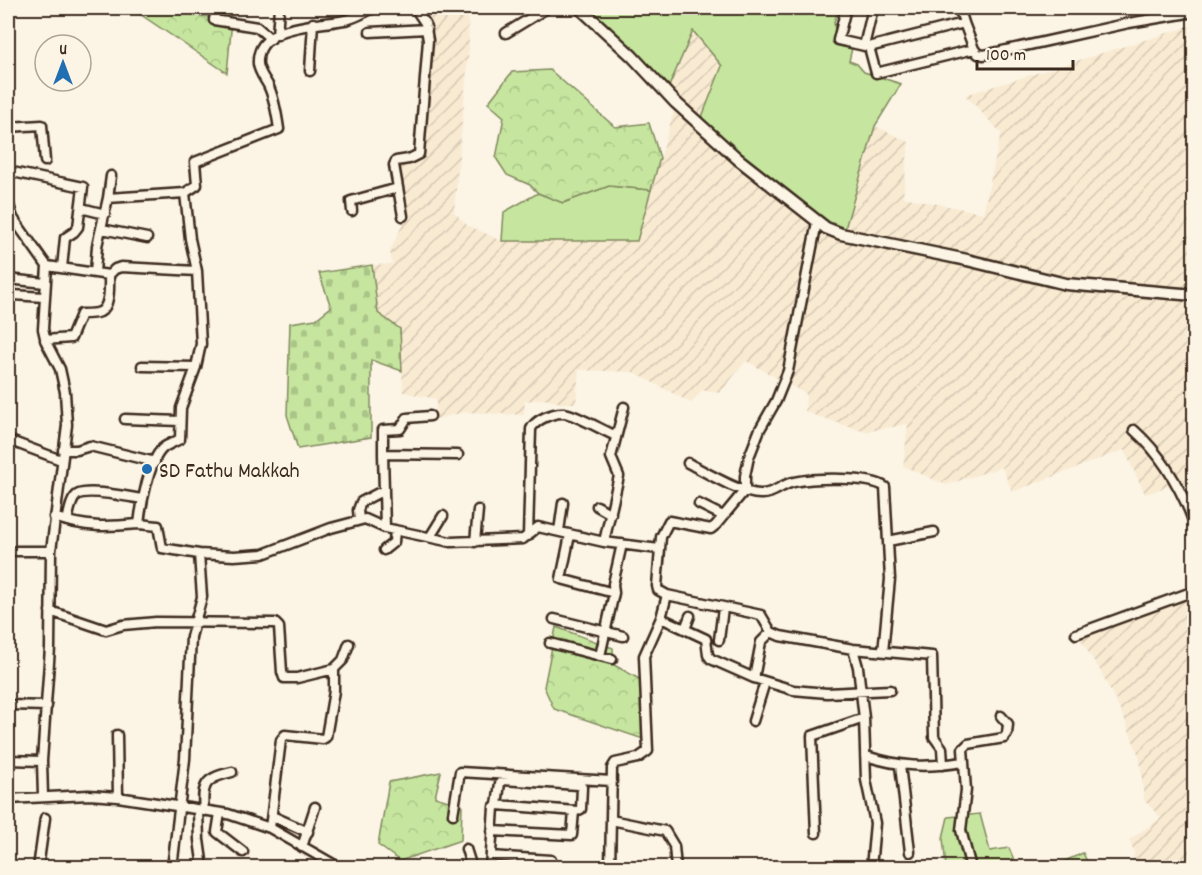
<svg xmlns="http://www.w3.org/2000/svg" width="1202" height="875" viewBox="0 0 1202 875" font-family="Dekko,sans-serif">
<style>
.industrial{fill:url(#industrial-furrows)}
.grass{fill:#c6e69f;stroke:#80885e;stroke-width:1.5}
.forest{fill:url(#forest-crowns);stroke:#80885e;stroke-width:1.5}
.cemetery{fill:url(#cemetery-stones);stroke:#80885e;stroke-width:1.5}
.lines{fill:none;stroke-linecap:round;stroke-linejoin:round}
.minor-casing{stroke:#3b2a1e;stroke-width:13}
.major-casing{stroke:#3b2a1e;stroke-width:15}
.minor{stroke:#fcf5e5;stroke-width:8}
.major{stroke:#fcf5e5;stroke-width:10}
.poi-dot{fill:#1f6fb2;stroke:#fcf5e5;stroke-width:2}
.labels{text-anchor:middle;stroke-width:5;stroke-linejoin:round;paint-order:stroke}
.poi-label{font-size:22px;fill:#3b2a1e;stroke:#fcf5e5;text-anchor:start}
</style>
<defs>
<pattern id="industrial-furrows" width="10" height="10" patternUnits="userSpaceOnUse" patternTransform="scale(1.5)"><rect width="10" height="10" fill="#f9ead2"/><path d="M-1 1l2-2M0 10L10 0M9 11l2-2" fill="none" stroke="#d6c9b4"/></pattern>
<pattern id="forest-crowns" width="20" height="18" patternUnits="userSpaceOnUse" patternTransform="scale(1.5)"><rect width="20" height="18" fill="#c6e69f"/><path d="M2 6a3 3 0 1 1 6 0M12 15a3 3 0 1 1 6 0" fill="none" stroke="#abc588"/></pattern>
<pattern id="cemetery-stones" width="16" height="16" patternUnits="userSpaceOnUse" patternTransform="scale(1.5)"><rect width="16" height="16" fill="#c6e69f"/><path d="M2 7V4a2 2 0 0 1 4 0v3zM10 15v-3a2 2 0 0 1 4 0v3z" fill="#abc588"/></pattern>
</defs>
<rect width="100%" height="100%" fill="#fcf5e5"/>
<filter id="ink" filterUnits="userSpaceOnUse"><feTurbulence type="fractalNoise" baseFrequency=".0167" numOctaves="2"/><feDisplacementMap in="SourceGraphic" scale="12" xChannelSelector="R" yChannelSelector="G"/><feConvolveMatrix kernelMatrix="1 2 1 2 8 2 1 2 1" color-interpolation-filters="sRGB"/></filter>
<g filter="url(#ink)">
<!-- industrial -->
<path class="industrial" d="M426 8H468L469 48 454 212 467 225 502 241 637 240 675 107 667 91 692 30 722 66 842 239 875 126 909 142 903 197 983 213 1001 133 965 95 1194 25V513L1184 481 1145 494 1124 450 1012 492 1002 467 946 485 903 466 908 424 865 432 805 412 806 394 746 361 720 393 702 390 691 403 633 372 579 370 576 403H561L544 399 525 401 524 415 464 412 436 419V399L403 392 400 329 378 313 372 265 392 264 390 251 408 213 398 155 421 151 431 35Z
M1134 8H1194V10L1134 20Z
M1194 587V867H1133L1134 851 1129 840 1161 818 1144 800 1140 759 1124 718 1101 672 1078 636Z"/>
<!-- grass -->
<path class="grass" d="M579 8H839L834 22 836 39 853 44 849 61 857 64 864 72 901 84 875 126 842 239 698 127 722 66 693 31 667 91Z
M609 186 651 190 637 241H502L504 212 538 193 563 203Z
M980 814 990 851 1009 848 1017 867H946L943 838 948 817Z
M1083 853 1089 866 1086 867H1051Z"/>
<!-- forest -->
<path class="forest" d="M131 8H193L194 15 232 20 227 73Z
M550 70 615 127 649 123 660 158 651 190 609 186 563 203 538 193 530 185 507 175 496 158 504 117 488 103 512 72Z
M556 627 613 648 614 665 650 685 647 711 649 741 554 709 544 687Z
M441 772 435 797 462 805 461 840 400 861 378 845 389 782Z"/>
<!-- cemetery -->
<path class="cemetery" d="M372 265 378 313 400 329 402 371 371 360V437L298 449 287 415 290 323 316 319 331 307 319 273Z"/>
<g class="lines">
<!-- minor casing -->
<g class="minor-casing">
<path id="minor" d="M216 8 214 20 257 27 271 39
M846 8 838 40 869 47 876 73 974 49
M960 10 964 23
M370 32 427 29
M506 33 547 8
M277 35 279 8
M864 46 873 8
M869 47 964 23 974 49 978 54 984 55 1129 23 1194 12
M310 71 313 23
M8 127 42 125 45 161
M8 171 83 187 78 227 74 232 65 238 62 268
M185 193 190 239 197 271
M108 198 111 176
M8 202 13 218 47 266 43 329 46 342 60 369 65 392 67 425 51 551 50 648 42 761 43 796
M81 208 105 214
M352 211 351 201 398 188
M403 216 394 165 396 161 409 159 419 154 428 40 425 23 415 8
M817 222 788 371 776 401 760 429 749 457 745 476V490L716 525 711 529 669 521 661 537 657 586 658 590 667 595 761 615 771 632 780 636 853 649 932 656 934 737 942 748 943 765
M102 229 147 238
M47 266 109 275 115 269 121 267 197 271 201 344 196 367 181 408 180 439C175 442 168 444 163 448 149 460 141 506 139 524L158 526 162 548 199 554 202 597 191 637 185 759 172 868
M95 273 97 246 108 198 185 193 197 185 195 162 279 129C277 115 274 97 268 85 264 78 259 72 258 64 255 22 324 26 349 19 357 17 366 11 374 8
M8 279 45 283
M13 295 44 297
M45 340 71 338 81 314C86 314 95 314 100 312 111 306 109 285 109 275
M142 366 196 367
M125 419 180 421
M1134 430C1162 455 1181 488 1194 523
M8 440 61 460
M63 450H77L90 446 155 462
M383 454V430L400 429 407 418 430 416
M688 463C705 472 742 494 760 494 773 495 782 484 794 482 813 478 870 476 885 487L890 579 883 652
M699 504 723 516
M597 506 611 514
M54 517C87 528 105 527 139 524
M359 520 358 510 361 502 384 490
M67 521C69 514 70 501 77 495 87 488 129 497 142 499
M385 528 383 454 458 455
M559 531 563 503
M570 535 561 579 614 593
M528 536 531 429C535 420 553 412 564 413 575 414 604 431 616 436
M430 537 443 516
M888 541 934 532
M475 542 478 510
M604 542 619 476 611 457 624 407
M384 550 394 542 395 530
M16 551H51
M199 554 234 556 263 554 331 528 365 519 385 528 451 542 523 539 538 527 604 542 659 549
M50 611 106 630 123 625 156 622 275 623 279 627 282 672 284 678H297L334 669
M661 618 706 639 708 655 711 659 754 678 793 690 827 693 890 690
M554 619 623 636
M685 629 690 616
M1076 634 1194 591
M719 640 723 608
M550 643 612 659
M853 649 858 667 864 718 866 780 875 823 871 868
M600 656 614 593 613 584 622 544
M754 678 761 642 771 632
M8 705 47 706
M753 721 765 682
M117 735 118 797
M866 756C900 767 927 768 963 762
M8 760 42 761
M900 765 910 852
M8 799 89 795 118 797 228 814 270 828 340 868
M198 811 199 840 203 868
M204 811C201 783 206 778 232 772
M220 813 217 832 243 852
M453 814 460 772 612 781
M272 816 308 832
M611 820 665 831 674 846 676 868
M270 828 281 740 285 735 323 739 326 737 334 691V669L343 660 349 644
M492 831 572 835 574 811
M816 833 812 736 864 718
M302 847 315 807
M466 849 472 868
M491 856 551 860 550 868
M823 867 833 868
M38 868 45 818
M490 868 494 807 497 805 500 783 503 780 578 785 582 787 581 809 577 811 497 805
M610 868 612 768 615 763 638 758 648 751 644 656 661 618 667 595
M858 868 871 867
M971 868 961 830 966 790 963 749 968 744 1004 738 1007 734 1008 724 1001 716"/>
</g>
<!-- major casing -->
<g class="major-casing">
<path id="major" d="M580 8 632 56 675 102 738 159 826 228 841 234 967 260 1066 284 1194 295"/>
</g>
<!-- minor -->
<use href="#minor" class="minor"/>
<!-- major -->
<use href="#major" class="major"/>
</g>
</g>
<!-- markers -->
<circle class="poi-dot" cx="147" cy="469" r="6"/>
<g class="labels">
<!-- poi labels -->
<g class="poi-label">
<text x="159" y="477">SD Fathu Makkah</text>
</g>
</g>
<!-- margin -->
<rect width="1202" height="875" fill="none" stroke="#fcf5e5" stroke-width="30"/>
<rect x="15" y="15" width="1172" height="845" fill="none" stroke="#3b2a1e" stroke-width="2" filter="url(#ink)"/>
<!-- north arrow -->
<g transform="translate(63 63)"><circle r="28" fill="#fcf5e5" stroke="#afa495" stroke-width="1.5"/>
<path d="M0-4.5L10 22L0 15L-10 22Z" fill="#1f6fb2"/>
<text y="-9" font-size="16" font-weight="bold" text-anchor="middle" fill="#3b2a1e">U</text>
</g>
<!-- scale -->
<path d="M977 60v9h96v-9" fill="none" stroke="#3b2a1e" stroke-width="3"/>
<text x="986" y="60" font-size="18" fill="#3b2a1e" stroke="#fcf5e5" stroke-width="4.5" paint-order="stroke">100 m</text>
</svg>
